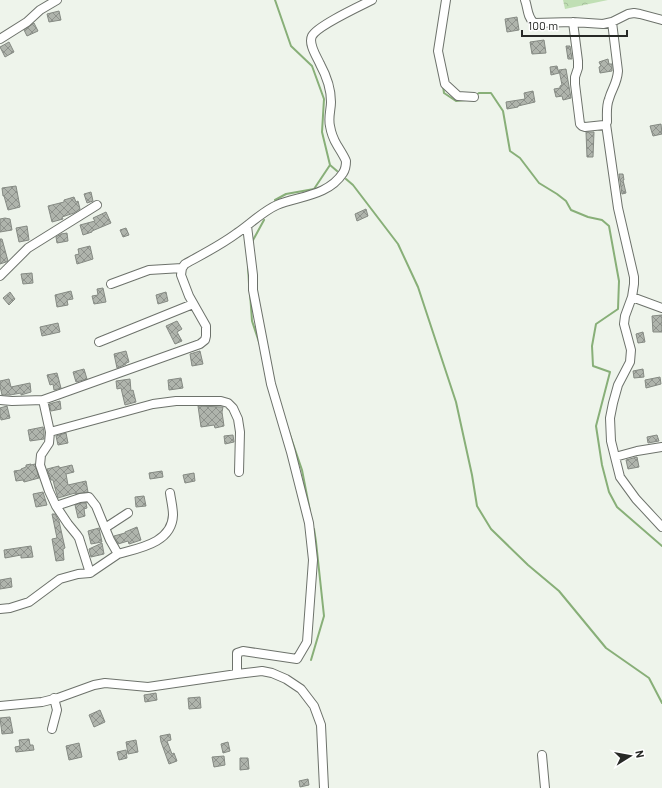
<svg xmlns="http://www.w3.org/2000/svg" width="662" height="788" viewBox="0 0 662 788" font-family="Barlow,sans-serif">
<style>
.park{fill:url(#park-crowns)}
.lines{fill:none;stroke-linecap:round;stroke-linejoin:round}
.stream{stroke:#88af78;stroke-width:2}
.building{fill:url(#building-cross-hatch);stroke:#858a83}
.street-casing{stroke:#6d726b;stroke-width:10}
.street{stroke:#fff;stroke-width:8}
</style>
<defs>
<pattern id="park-crowns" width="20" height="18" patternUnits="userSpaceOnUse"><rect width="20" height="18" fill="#c0dfb4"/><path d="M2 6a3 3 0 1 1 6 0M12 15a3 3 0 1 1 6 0" fill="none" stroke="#a5bf9b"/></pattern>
<pattern id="building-cross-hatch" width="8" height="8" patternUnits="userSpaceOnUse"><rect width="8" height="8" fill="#afb4ac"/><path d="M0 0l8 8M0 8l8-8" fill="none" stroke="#8e928c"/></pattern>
</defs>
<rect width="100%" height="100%" fill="#eef4eb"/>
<!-- park -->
<path class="park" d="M563 0H608L565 9Z"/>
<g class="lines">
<!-- stream -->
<path class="stream" d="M275 0 291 46 312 66 324 99 322 132 330 165 337 171
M443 86 444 93 456 101 466 100
M475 96 479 93H491L503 111 510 151 520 158 539 183 557 194 566 201 571 210 588 217 602 220 609 226 619 281 618 309 596 324 592 346 593 366 610 372 596 426 602 465 609 492 617 507 662 546
M346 179 353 185 398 244 418 287 456 402 472 475 477 506 491 529 528 565 559 591 606 648 649 678 662 703
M275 200 286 194 314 189 330 165
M252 242 264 220
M248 265 249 284
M250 293 252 321 260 345
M289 432 302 470 310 511
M311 660 324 616 316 542 314 529"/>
</g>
<!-- building -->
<path class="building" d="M59 11 61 20 49 22 47 14Z
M517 17 519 30 507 32 505 19Z
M34 23 38 31 27 36 24 30Z
M544 40 546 53 532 54 530 42Z
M9 42 14 52 5 57 0 47Z
M566 46H570L572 59H568Z
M608 59 609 64H612V71L600 73 599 67 601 66 599 62Z
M557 66 559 73 551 75 550 67Z
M566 69 571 98 563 100 562 96 556 97 554 89 560 88V86L562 85 559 70Z
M533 91 535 102 518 106V107L507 109 506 102 525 99 524 93Z
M661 124 662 134 653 136 650 126Z
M586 132H594L593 157H587Z
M619 174H623L624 180H623L626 193 622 194Z
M16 186 20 207 8 210 4 196H3L2 188Z
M91 192 93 201 87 203 84 194Z
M74 197 76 202 78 201 80 209 74 213 62 217 63 219 52 222 48 206 64 202V200Z
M366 209 368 216 357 221 355 214Z
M106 212 111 223 92 231V232L83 235 80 225 95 221 93 218Z
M5 218 10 219 12 230 0 232V219Z
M27 226 29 240 19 242 16 228Z
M126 228 129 235 123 237 120 230Z
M67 233 68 241 57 243 56 237 61 234Z
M0 239H2L8 261 6 262 0 264Z
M90 246 93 259 77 264 75 255 79 254 78 249Z
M32 273 33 283 23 284 21 274Z
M103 288 106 302 94 304 92 296 98 295 97 289Z
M71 291 73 299 67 300 68 305 57 307 55 295Z
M10 292 15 299 9 305 3 298Z
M166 292 168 301 158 304 156 295Z
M662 315V332H653L652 316Z
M177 321 182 329 177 332 182 341 175 344 166 326Z
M58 323 60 332 42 336 40 327Z
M643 332 645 342 638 343 636 334Z
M126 351 129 362 126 363V364L117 368 114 354Z
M200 351 203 364 192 366 190 354Z
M84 369 87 379 76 382 73 372Z
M643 369 644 377 634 378 633 371Z
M57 373 61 388 54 390 53 384 50 385 47 375Z
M660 377 661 384 646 388 645 380Z
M181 378 183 388 169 390 168 380Z
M9 379 11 387 30 383 31 392 21 395V393L10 395H2L0 386V381Z
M130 379 131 391 133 390 136 402 125 405 121 388 117 389 116 381Z
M60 401 61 409 51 411 49 404Z
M7 406 10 418 1 420 0 414V408Z
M198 406 223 407 222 412 224 426 215 428 214 425 201 427Z
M43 427 44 432V439L30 441 28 430Z
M66 433 68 443 58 445 56 436Z
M233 435 234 442 225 444 224 436Z
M657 435 659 441 648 443 647 437Z
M637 457 639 467 628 469 626 460Z
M31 464V465L35 464 39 478 24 482 23 480 16 481 14 471 21 470V469L26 467V465Z
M72 465 74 472 66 474 68 485 86 481 88 492 75 494V493L58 498 55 488 53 480H51L47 469 59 466V468Z
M162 471 163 477 150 479 149 473Z
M194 473 195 481 185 483 183 475Z
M43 492 47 505 36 507 33 494Z
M144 496 146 506 136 507 135 497Z
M81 503H86L87 508 84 509 85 516 78 518 75 505Z
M52 514H55L59 521 65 548 63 549 64 560 56 561 52 539 57 538Z
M137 527 141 540 129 544 128 541 118 544 114 536 125 533V532Z
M99 528 102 542 91 544 88 531Z
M102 543 104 554 91 557 89 549Z
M31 546 33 557 21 558V555L5 558 4 550Z
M11 578 12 587 0 589V580Z
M156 693 157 700 145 702 144 695Z
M200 697 201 708 189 709 188 698Z
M100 710 105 722 94 727 89 715Z
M10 717 13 733 2 734 0 718Z
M170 734 171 740 167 741 172 754 174 753 177 761 169 764 161 742 160 736Z
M29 739 30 745H33L34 750 16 752 15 747 20 746 19 740Z
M136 740 138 752 128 754 126 742Z
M228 742 230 751 223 753 221 744Z
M79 743 82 757 69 760 66 746Z
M126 750 127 758 119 760 117 752Z
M224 756 225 765 214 767 212 757Z
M240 758H248L249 769 240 770Z
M308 779 309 785 300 787 299 781Z"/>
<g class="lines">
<!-- street casing -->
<g class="street-casing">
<path id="street" d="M446 0 438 51 445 84 458 96 474 97
M525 0C528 8 527 17 534 23L573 22 603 24 612 22 628 14 634 13 640 14 662 20
M573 22 578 61V68L575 77V84L580 124 582 126 585 127 604 125 606 124 607 122C607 114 606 106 609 99 612 88 617 84 618 71L612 22
M0 39 27 22 40 10 57 0
M606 124 618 208 634 277V284L632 297 625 316 624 324 631 350 630 362 618 385 613 403 610 418 611 441 620 477 636 499 662 527
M0 276 28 248 97 205
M111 284 149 270 182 268
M632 297 662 308
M99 342 193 304
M0 400 12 401 43 400 200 344 205 340 206 336V326L189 296 181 275 182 268 185 264C203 254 221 245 237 233 249 225 263 211 277 205 299 196 328 196 343 173 345 170 346 165 346 161 344 156 340 150 337 145 334 140 331 132 330 126 328 117 331 110 331 102 331 89 326 75 320 64 317 57 308 44 312 36 317 26 360 6 372 0
M43 400 50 432 49 443 41 455 40 465 49 491 56 506 80 498 89 497 96 506 105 528 110 540 118 554C139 548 172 543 173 515 173 508 171 500 170 493
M50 432 153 404 176 401H221L228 403 233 408 238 419 240 432 239 472
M615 457 637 451 662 447
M56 506 68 524 77 535 79 538 90 573
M105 528 128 513
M0 609 10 608 29 602 60 579 78 574 90 573 118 554
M237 674V653L243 651 297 659 307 642 313 560 309 523 291 452 271 384 253 290V275L247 226
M0 706 42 702 58 698 94 685 105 683 148 687 237 674 262 671 272 673 286 679 301 689 314 706 321 725 324 788
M52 729 57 710 54 698
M542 755 545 788"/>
</g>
<!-- street -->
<use href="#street" class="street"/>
</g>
<!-- north arrow -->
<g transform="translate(630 756) rotate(79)" stroke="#ffffff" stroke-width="3" paint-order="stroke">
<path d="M0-3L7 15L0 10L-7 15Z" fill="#272926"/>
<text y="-6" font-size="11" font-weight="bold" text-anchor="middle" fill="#272926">N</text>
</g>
<!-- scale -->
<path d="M522 30v6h105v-6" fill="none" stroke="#272926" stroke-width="2"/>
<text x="528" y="30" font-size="12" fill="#272926" stroke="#ffffff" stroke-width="3" paint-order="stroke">100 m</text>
</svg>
